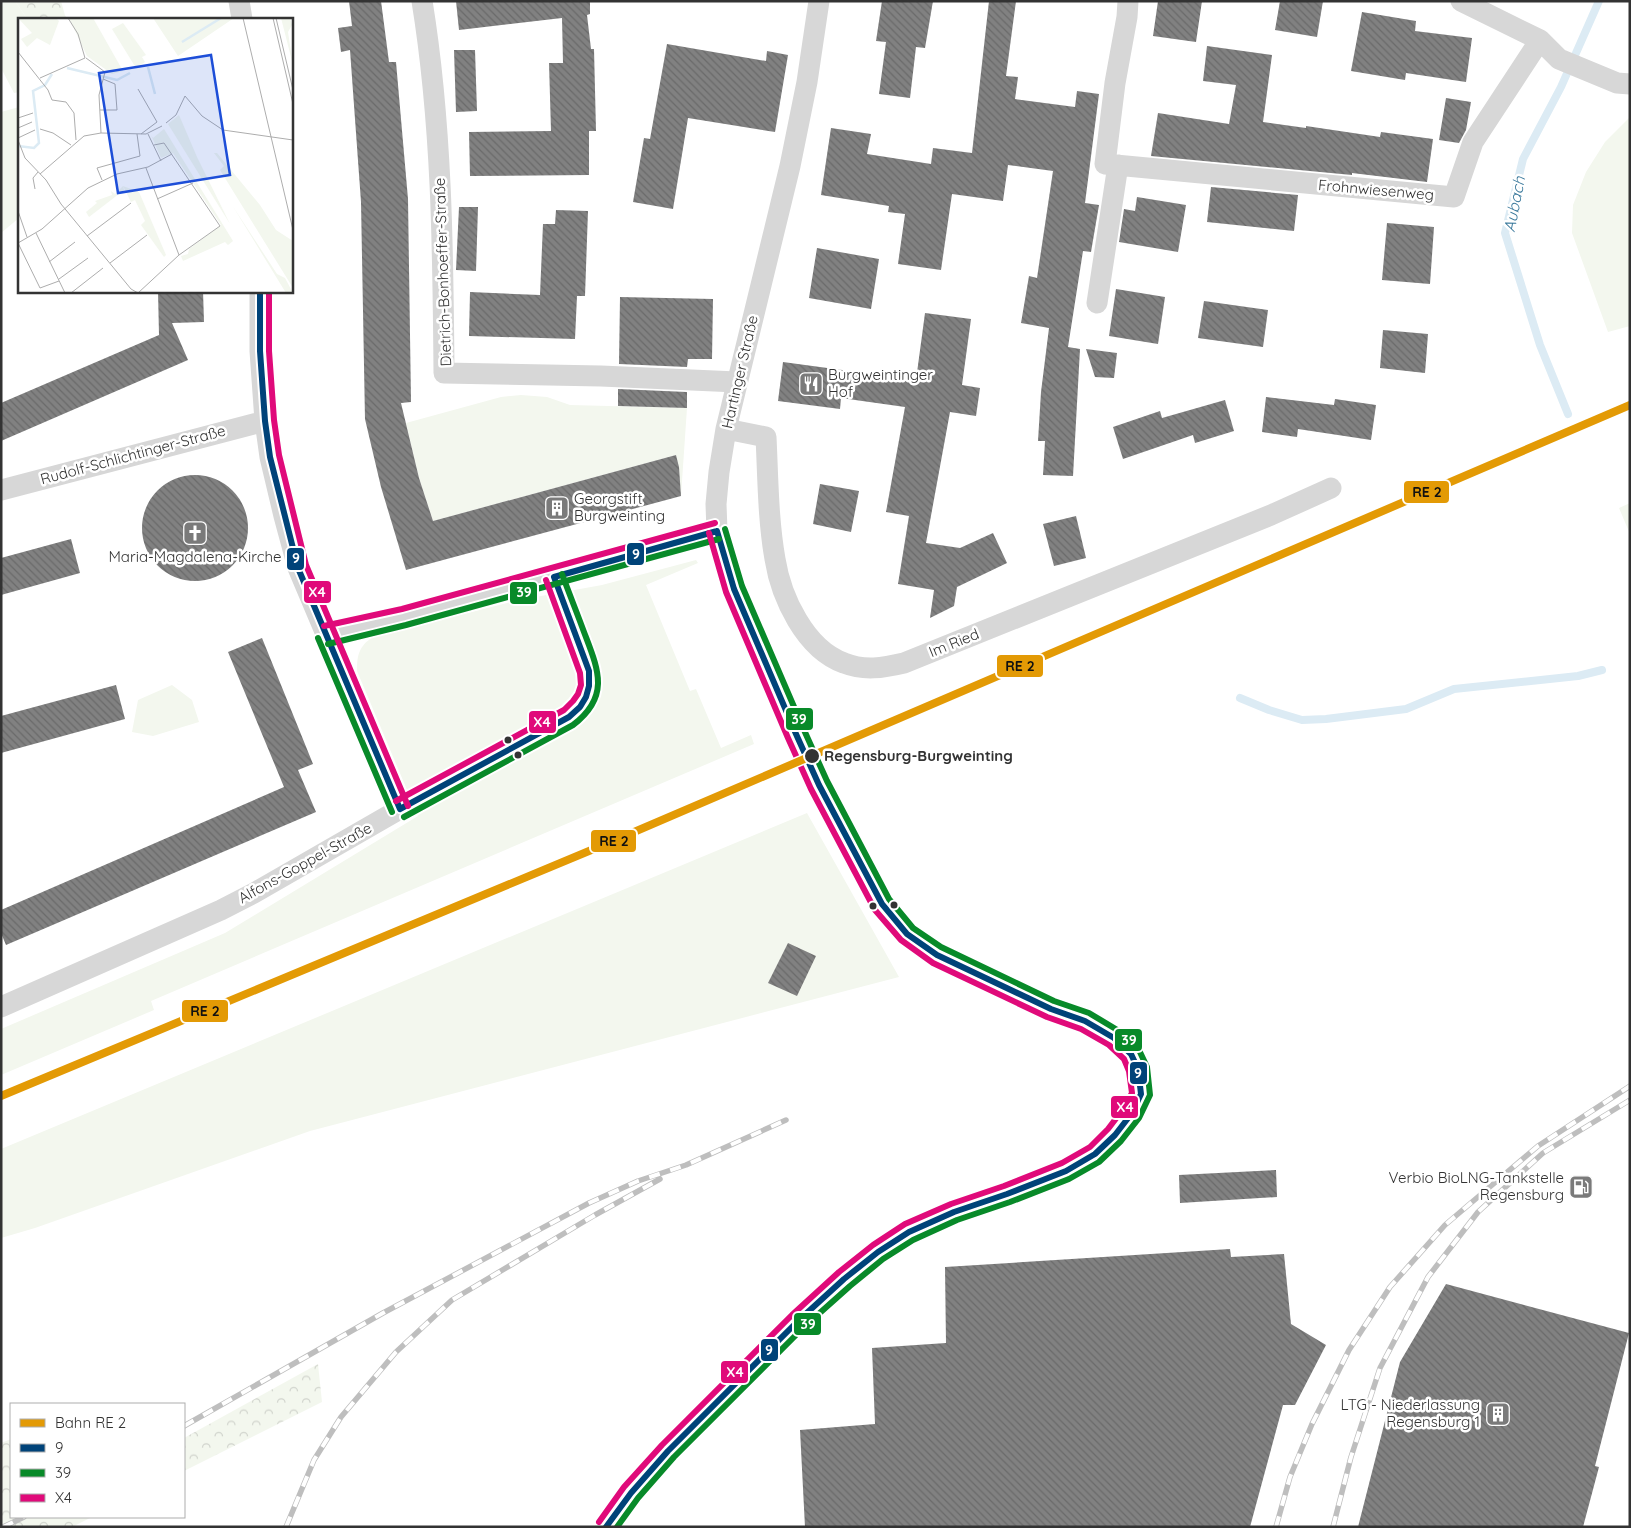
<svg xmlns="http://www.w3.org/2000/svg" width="1631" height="1528" viewBox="0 0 1631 1528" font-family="Quicksand,sans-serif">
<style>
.green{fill:#f3f7ee}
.forest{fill:url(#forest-crowns)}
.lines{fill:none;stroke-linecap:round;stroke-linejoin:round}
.stream{stroke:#dcebf4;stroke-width:8}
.building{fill:url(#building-back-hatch)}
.minor-tunnel{stroke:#d6d6d6;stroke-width:21;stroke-dasharray:21 11;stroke-linecap:butt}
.minor{stroke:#d7d7d7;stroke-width:21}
.rail-casing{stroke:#bebebe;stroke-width:5.5}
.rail{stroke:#fff;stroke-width:4;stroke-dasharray:11;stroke-linecap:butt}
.bus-1-casing{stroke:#fff;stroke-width:10}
.bus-2-casing{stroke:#fff;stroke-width:10}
.bus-3-casing{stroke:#fff;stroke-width:10}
.bus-1{stroke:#004379;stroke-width:6}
.bus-2{stroke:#088a29;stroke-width:6}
.bus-3{stroke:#e00a7a;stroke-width:6}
.rail-1-casing{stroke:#fff;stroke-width:11}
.rail-1{stroke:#e39a05;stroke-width:8}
.bus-dot{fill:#333;stroke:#fff;stroke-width:2}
.labels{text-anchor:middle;stroke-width:5;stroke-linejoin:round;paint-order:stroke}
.street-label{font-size:15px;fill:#333;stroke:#fff}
.poi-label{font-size:15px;fill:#333;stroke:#fff;text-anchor:start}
.stop-label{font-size:15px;font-weight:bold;fill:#333;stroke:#fff;text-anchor:start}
.water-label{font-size:16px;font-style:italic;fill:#3a799c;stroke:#fff}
.inset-river{fill:none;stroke:#dcebf4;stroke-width:2.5}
.inset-road{fill:none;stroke:#adadad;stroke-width:1}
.view{fill:#1d4ed8;fill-opacity:0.15;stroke:#1d4ed8;stroke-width:2.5}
.inset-edge{fill:none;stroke:#333;stroke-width:2.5}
.line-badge{stroke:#fff;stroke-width:2}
.badge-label{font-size:14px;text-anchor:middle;font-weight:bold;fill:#fff}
.pale-badge-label{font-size:14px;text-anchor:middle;font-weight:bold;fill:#111}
</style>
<defs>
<pattern id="forest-crowns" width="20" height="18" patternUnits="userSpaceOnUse" patternTransform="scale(1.25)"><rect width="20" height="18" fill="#f3f7ee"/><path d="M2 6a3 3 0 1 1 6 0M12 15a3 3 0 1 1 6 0" fill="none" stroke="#d1d4cd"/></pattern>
<pattern id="building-back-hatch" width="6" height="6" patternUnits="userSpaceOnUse" patternTransform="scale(1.25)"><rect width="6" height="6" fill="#818181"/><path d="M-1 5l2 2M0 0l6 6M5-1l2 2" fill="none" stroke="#6a6a6a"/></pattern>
</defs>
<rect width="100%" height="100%" fill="#fff"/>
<!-- green -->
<path class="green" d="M1 1H15L27 19H19V92L14 93 1 68Z
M19 107V218L1 233V112Z
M1630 117V326L1608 332 1572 233 1573 205 1586 172 1605 142Z
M521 395 547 397 570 405 687 408 681 496 679 467 676 455 433 521 419 478 406 423 501 397Z
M1630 503V534L1619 508Z
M696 560 698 563 646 585 690 691 696 689 721 748 751 735 754 744 151 1001 154 1010 1 1075V1029L225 933 418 816 357 671C357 655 359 646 373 637L519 600 602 585Z
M172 685 192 700 199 722 153 736 132 732 138 700Z
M807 813 899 977 310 1131 35 1228 1 1238V1149Z"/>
<!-- forest -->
<path class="forest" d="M15 1H61L66 19H27Z
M318 1364 322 1402 184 1471V1438Z
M11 1439V1517H92L72 1527H1V1443Z"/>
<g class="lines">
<!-- stream -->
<path class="stream" d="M1568 414 1540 345 1505 233 1523 159 1561 87 1599 1
M1240 698 1269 710 1302 720 1326 719 1406 709 1454 689 1578 676 1602 670"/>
</g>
<!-- building -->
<path class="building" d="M349 1H381L389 62H396L408 199 411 402 401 403 419 478 433 521 676 455 679 467 681 496 406 570 381 487 365 419 361 202 350 50 341 52 338 28 352 26Z
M456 1H590V14L587 15 591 49H594L596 131H589V175L470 176 469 132 551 131 549 63H563L562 18 459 30Z
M882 1H933L925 48 916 47 910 98 879 94 886 42 876 41Z
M989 1H1016L1006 76 1018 77 1015 99 1075 107 1077 91 1099 94 1085 203 1099 205 1091 252 1083 251 1068 347 1080 349 1073 476 1043 475 1045 441H1038L1041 392 1049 328 1021 323 1029 276 1037 278 1053 171 1008 165 1003 201 952 194 941 270 898 264 905 214 888 212 889 206 821 195 831 128 871 134 867 154 931 164 933 148 972 153Z
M1158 1H1202L1196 42 1153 36Z
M1280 1H1323L1317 37 1275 30Z
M1362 12 1416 21 1415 31 1472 38 1466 82 1406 73 1405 80 1351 71Z
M667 44 766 61 767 51 788 55 775 132 688 118 673 209 633 202 644 138 650 139Z
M1207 46 1272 55 1263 122 1306 128V126L1380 137 1381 132 1433 139 1427 182 1352 173V175L1151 156 1158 113 1229 124 1236 85 1203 81Z
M454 50H475L477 111 456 112Z
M1446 98 1471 102 1466 130 1459 143 1439 140Z
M1211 187 1298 195 1294 231 1207 222Z
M1137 197 1186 205 1178 252 1119 242 1124 209 1135 211Z
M459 207H478L476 271 456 270Z
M556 210 588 211 585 296H577L575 339 469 336 470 292 540 295 543 224H555Z
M1387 223 1434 227 1430 284 1382 280Z
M817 248 879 259 871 309 809 298Z
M1116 289 1165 297 1158 344 1109 336Z
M158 291H203L204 322 172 323 188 360 1 441V403L159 335Z
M620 297 713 299 712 359H688L687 367 619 364Z
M1204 301 1268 310 1263 347 1198 338Z
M925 313 971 319 962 385 980 388 976 416 950 412 926 543 960 548 993 533 1007 563 957 587 954 606 930 618 934 590 898 584 909 516 886 512 905 407 841 398 840 409 778 401 783 362 916 380Z
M1383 330 1428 334 1425 373 1380 368Z
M1086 349 1117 353 1114 378 1095 377Z
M618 389 687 392V408L618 406Z
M1266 397 1334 405 1335 399 1376 405 1371 440 1298 429 1297 437 1262 432Z
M1225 400 1234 431 1195 443 1193 435 1123 459 1113 427 1160 411 1162 418Z
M142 528a53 53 0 1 1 106 0a53 53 0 1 1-106 0Z
M820 484 859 491 851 532 813 524Z
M1076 516 1086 558 1054 566 1043 524Z
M71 539 80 573 1 595V558Z
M262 638 313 764 298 770 316 812 6 945 1 933V910L284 787 228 652Z
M116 685 125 719 1 753V716Z
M788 943 816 956 797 996 768 983Z
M1276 1170 1277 1197 1180 1203 1179 1175Z
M1230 1249 1231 1257 1284 1254 1291 1324 1326 1345 1295 1405H1283L1250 1527H805L800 1430 875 1424 872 1348 946 1343 945 1267Z
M1446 1284 1629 1333 1595 1466 1599 1467 1583 1527H1358L1400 1362Z"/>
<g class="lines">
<!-- minor-tunnel -->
<path class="minor-tunnel" d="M796 734 819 785"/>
<!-- minor -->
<path class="minor" d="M239 1 242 19
M422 1C442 124 443 249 444 373L601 376 737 382
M1128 1 1127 17 1115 83 1105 164 1454 197 1473 142 1540 40
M1461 1 1540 40 1559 59 1617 83 1630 84
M260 291V351L265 421 270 457 284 516 298 568 400 809
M1097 303 1118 165
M726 429 766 437C768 478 768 519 775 559 781 597 805 649 844 663 864 671 883 668 904 663L1271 515 1331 488
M1 490 265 421
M326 635 404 617 717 531
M796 734 734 589 717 531 716 504 719 472 726 429 790 166 807 82 819 1
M1 1007 221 910 254 893 400 809 569 717C587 703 591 693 589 671L554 577
M606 1527C649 1468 701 1418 753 1366 798 1321 853 1262 909 1232 972 1199 1068 1188 1116 1134 1124 1125 1138 1107 1141 1095 1144 1080 1134 1056 1124 1046 1099 1021 1061 1013 1030 999 989 980 945 964 910 936 885 917 871 885 857 859 844 834 831 810 819 785"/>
<!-- rail casing -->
<g class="rail-casing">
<path id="rail" d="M184 1426 383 1313 589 1203 638 1181 686 1165 786 1120
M3 1527 24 1517
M286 1527 314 1460 341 1417 396 1352 452 1300 595 1215 660 1179
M1276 1527 1290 1477 1312 1424 1349 1350 1390 1287 1445 1225 1538 1146 1630 1086
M1333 1527 1351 1457 1380 1368 1428 1277 1478 1212 1543 1153 1630 1100"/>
</g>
<!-- rail -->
<use href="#rail" class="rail"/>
<!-- bus-1 casing -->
<g class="bus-1-casing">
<path id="bus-1" d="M260 291V351L265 421 270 457 298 568 400 809
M554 577 717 531
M400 809 569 717 580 707 586 697 589 686V671L554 577
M606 1527 631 1493 668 1451 798 1321 844 1279 878 1252 909 1232 954 1212 1007 1194 1066 1171 1095 1154 1115 1135 1132 1113 1141 1094 1138 1069 1131 1054 1114 1038 1085 1021 1051 1009 937 955 907 934 882 904 819 785 796 734 734 589 717 531"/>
</g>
<!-- bus-2 casing -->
<g class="bus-2-casing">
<path id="bus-2" d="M318 638 392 812
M328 644 406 625 719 539
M404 817 573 725C611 696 598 669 584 632 577 613 569 593 562 574
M617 1527 638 1498 674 1457 804 1327 850 1286 883 1259 913 1240 957 1220 1010 1202 1069 1179 1099 1162 1121 1141 1139 1118 1150 1095 1147 1067 1139 1050 1119 1031 1089 1013 1054 1001 941 947 913 928 889 899 827 781 804 730 742 586 725 529"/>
</g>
<!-- bus-3 casing -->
<g class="bus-3-casing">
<path id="bus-3" d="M269 291V351L274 420 279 455 306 565 408 806
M324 626 402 609 715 523
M396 801 564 710 573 701 578 694 581 685 580 673 546 580
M599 1522 624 1487 662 1445 792 1315 839 1272 873 1245 905 1224 951 1204 1004 1186 1062 1163 1090 1147 1108 1129 1124 1108 1132 1093 1129 1071 1124 1059 1109 1045 1081 1029 1047 1017 933 963 901 940 875 910 811 789 788 738 726 592 709 533"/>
</g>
<!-- bus-1 -->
<use href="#bus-1" class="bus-1"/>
<!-- bus-2 -->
<use href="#bus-2" class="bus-2"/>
<!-- bus-3 -->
<use href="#bus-3" class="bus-3"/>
<!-- rail-1 casing -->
<g class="rail-1-casing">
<path id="rail-1" d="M1 1096 613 841 1630 405"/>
</g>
<!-- rail-1 -->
<use href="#rail-1" class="rail-1"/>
</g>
<!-- icons -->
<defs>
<g id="restaurant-square" transform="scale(1.25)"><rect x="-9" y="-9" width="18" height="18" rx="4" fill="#7a7a7a" stroke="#fff"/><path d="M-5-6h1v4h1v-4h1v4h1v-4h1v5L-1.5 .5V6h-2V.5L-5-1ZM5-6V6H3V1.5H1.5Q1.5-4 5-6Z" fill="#fff"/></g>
<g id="building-square" transform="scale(1.25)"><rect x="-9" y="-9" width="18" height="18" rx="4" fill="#7a7a7a" stroke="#fff"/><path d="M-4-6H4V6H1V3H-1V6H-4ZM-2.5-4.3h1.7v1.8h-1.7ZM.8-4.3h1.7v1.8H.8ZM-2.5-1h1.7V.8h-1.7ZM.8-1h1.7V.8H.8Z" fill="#fff"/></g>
<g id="church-square" transform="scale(1.25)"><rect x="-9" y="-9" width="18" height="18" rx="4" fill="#7a7a7a" stroke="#fff"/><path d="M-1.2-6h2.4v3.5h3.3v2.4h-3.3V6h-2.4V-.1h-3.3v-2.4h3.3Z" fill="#fff"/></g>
<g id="fuel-square" transform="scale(1.25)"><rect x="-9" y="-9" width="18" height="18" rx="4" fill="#7a7a7a" stroke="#fff"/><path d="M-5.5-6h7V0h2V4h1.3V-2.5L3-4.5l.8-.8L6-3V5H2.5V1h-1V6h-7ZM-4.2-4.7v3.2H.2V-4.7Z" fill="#fff"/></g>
</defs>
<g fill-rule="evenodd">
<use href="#restaurant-square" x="811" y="384"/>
<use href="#building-square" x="557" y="508"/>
<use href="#church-square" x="195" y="533"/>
<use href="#fuel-square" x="1581" y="1187"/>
<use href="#building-square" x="1498" y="1414"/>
</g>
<!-- markers -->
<g class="bus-dot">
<circle cx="508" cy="740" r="4.5"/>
<circle cx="518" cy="755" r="4.5"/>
<circle cx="812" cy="756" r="8"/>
<circle cx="894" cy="905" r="4.5"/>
<circle cx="873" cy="906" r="4.5"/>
</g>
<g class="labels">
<!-- street labels -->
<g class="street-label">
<text transform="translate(1376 190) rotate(5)" y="5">Frohnwiesenweg</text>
<text transform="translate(443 272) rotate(-92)" y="5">Dietrich-Bonhoeffer-Straße</text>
<text transform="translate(740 372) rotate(-77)" y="5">Hartinger Straße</text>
<text transform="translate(133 455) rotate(-15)" y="5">Rudolf-Schlichtinger-Straße</text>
<text transform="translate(954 643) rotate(-22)" y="5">Im Ried</text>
<text transform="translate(305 863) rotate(-29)" y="5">Alfons-Goppel-Straße</text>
</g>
<!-- poi labels -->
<g class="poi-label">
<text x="828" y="380">Burgweintinger<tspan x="828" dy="17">Hof</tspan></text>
<text x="574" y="504">Georgstift<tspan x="574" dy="17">Burgweinting</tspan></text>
<text x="195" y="562" text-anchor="middle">Maria-Magdalena-Kirche</text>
<text x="1564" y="1183" text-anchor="end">Verbio BioLNG-Tankstelle<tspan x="1564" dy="17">Regensburg</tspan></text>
<text x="1480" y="1410" text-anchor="end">LTG - Niederlassung<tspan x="1480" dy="17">Regensburg 1</tspan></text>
</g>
<!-- stop labels -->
<g class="stop-label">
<text x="824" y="761">Regensburg-Burgweinting</text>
</g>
<!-- water labels -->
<g class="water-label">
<text transform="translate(1514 204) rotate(-79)" y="6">Aubach</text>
</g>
</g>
<!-- overview -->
<g transform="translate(18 18)">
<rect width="275" height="275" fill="#fff"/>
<path d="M0 0H38L41 3 32 27 19 20 9 29 3 21 14 15ZM51 0H75L105 53 94 56 69 38ZM105 5 128 37 124 39 127 44 118 50 94 11ZM161 97 179 139 212 206 150 106ZM146 111 215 223 210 227 207 224 165 243 163 238 170 236 171 231 203 207 155 135 143 140 133 117 135 120ZM105 168 121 174 148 237 146 239 123 207 127 203 117 182 113 184ZM105 168 106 172 71 199 68 194 79 185 77 183 94 177 93 173 97 176Z" fill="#f3f7ee"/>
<path d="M135 0H216L160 38ZM263 0H272L274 7 270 14 275 47ZM196 135H199L242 187 258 212 275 223V270L202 152 206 148ZM214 187 259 256 267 260 275 275H268Z" fill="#f3f7ee"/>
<path class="inset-river" d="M164 24 203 0M130 49 137 76M49 50 99 62 112 55M0 128 16 130 21 125 15 73 27 67 34 56"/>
<path class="inset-road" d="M225 0 275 212M255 0 275 86M258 0 275 72M0 34 30 72 34 82 48 84 56 95 58 122M68 40 87 54 81 77 83 115M22 60 67 40 60 16 50 0M120 71 139 104 123 116M82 92H99L97 66 85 61M0 100 15 95M148 105 158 97 167 78 184 98 205 112 275 122M0 110 14 104M22 111 35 115 53 127M130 116 143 143M0 120 17 112M0 122 7 140 28 162 43 186 113 271 120 275M128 150 161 237M22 156 66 118 83 115 128 116 144 108M84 162 79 150 122 138 119 116M17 171 15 160 20 154M139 181 175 165M0 193 9 219M18 215 47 275M69 218 113 185M0 225 24 211 70 170 99 156 130 149 154 136M0 225 22 270 41 263M31 244 57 224M92 245 129 217M41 261 70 240M53 275 85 250M120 275 161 237 202 208 146 125 136 127"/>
<path class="view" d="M193 37 212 157 100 175 81 55Z"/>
<rect width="275" height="275" class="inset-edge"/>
</g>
<g class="line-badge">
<rect x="1403" y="480" width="47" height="24" rx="5" fill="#e39a05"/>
<rect x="626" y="542" width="19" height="24" rx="5" fill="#004379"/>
<rect x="286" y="547" width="19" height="24" rx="5" fill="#004379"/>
<rect x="303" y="580" width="29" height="24" rx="5" fill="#e00a7a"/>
<rect x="509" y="581" width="29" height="24" rx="5" fill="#088a29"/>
<rect x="996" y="654" width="48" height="24" rx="5" fill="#e39a05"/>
<rect x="785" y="707" width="29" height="24" rx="5" fill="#088a29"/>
<rect x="528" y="710" width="29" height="24" rx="5" fill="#e00a7a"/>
<rect x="590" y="829" width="47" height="24" rx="5" fill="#e39a05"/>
<rect x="181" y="999" width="48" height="24" rx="5" fill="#e39a05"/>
<rect x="1114" y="1028" width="29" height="24" rx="5" fill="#088a29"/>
<rect x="1129" y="1061" width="19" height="24" rx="5" fill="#004379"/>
<rect x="1110" y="1095" width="29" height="24" rx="5" fill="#e00a7a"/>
<rect x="793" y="1312" width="29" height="24" rx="5" fill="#088a29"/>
<rect x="760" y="1338" width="19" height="24" rx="5" fill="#004379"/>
<rect x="720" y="1360" width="29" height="24" rx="5" fill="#e00a7a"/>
</g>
<g class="badge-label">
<text x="636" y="559">9</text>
<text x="296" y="563">9</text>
<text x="317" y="597">X4</text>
<text x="524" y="597">39</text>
<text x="799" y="724">39</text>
<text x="542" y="727">X4</text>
<text x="1129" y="1045">39</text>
<text x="1138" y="1078">9</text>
<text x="1125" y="1112">X4</text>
<text x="808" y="1329">39</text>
<text x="769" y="1355">9</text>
<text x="735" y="1377">X4</text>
</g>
<g class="pale-badge-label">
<text x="1427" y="497">RE 2</text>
<text x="1020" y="671">RE 2</text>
<text x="614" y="846">RE 2</text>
<text x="205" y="1016">RE 2</text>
</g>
<!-- border -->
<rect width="1631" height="1528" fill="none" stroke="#333333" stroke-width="5"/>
<!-- legend -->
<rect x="10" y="1403" width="175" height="115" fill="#ffffff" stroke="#adadad"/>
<rect x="20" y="1419" width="25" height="8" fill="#e39a05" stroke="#adadad"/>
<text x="55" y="1428" font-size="15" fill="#333333">Bahn RE 2</text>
<rect x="20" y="1444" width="25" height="8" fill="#004379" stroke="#adadad"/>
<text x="55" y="1453" font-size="15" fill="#333333">9</text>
<rect x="20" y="1469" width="25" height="8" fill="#088a29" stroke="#adadad"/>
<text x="55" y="1478" font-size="15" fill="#333333">39</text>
<rect x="20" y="1494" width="25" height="8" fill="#e00a7a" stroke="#adadad"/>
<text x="55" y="1503" font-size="15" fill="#333333">X4</text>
</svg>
